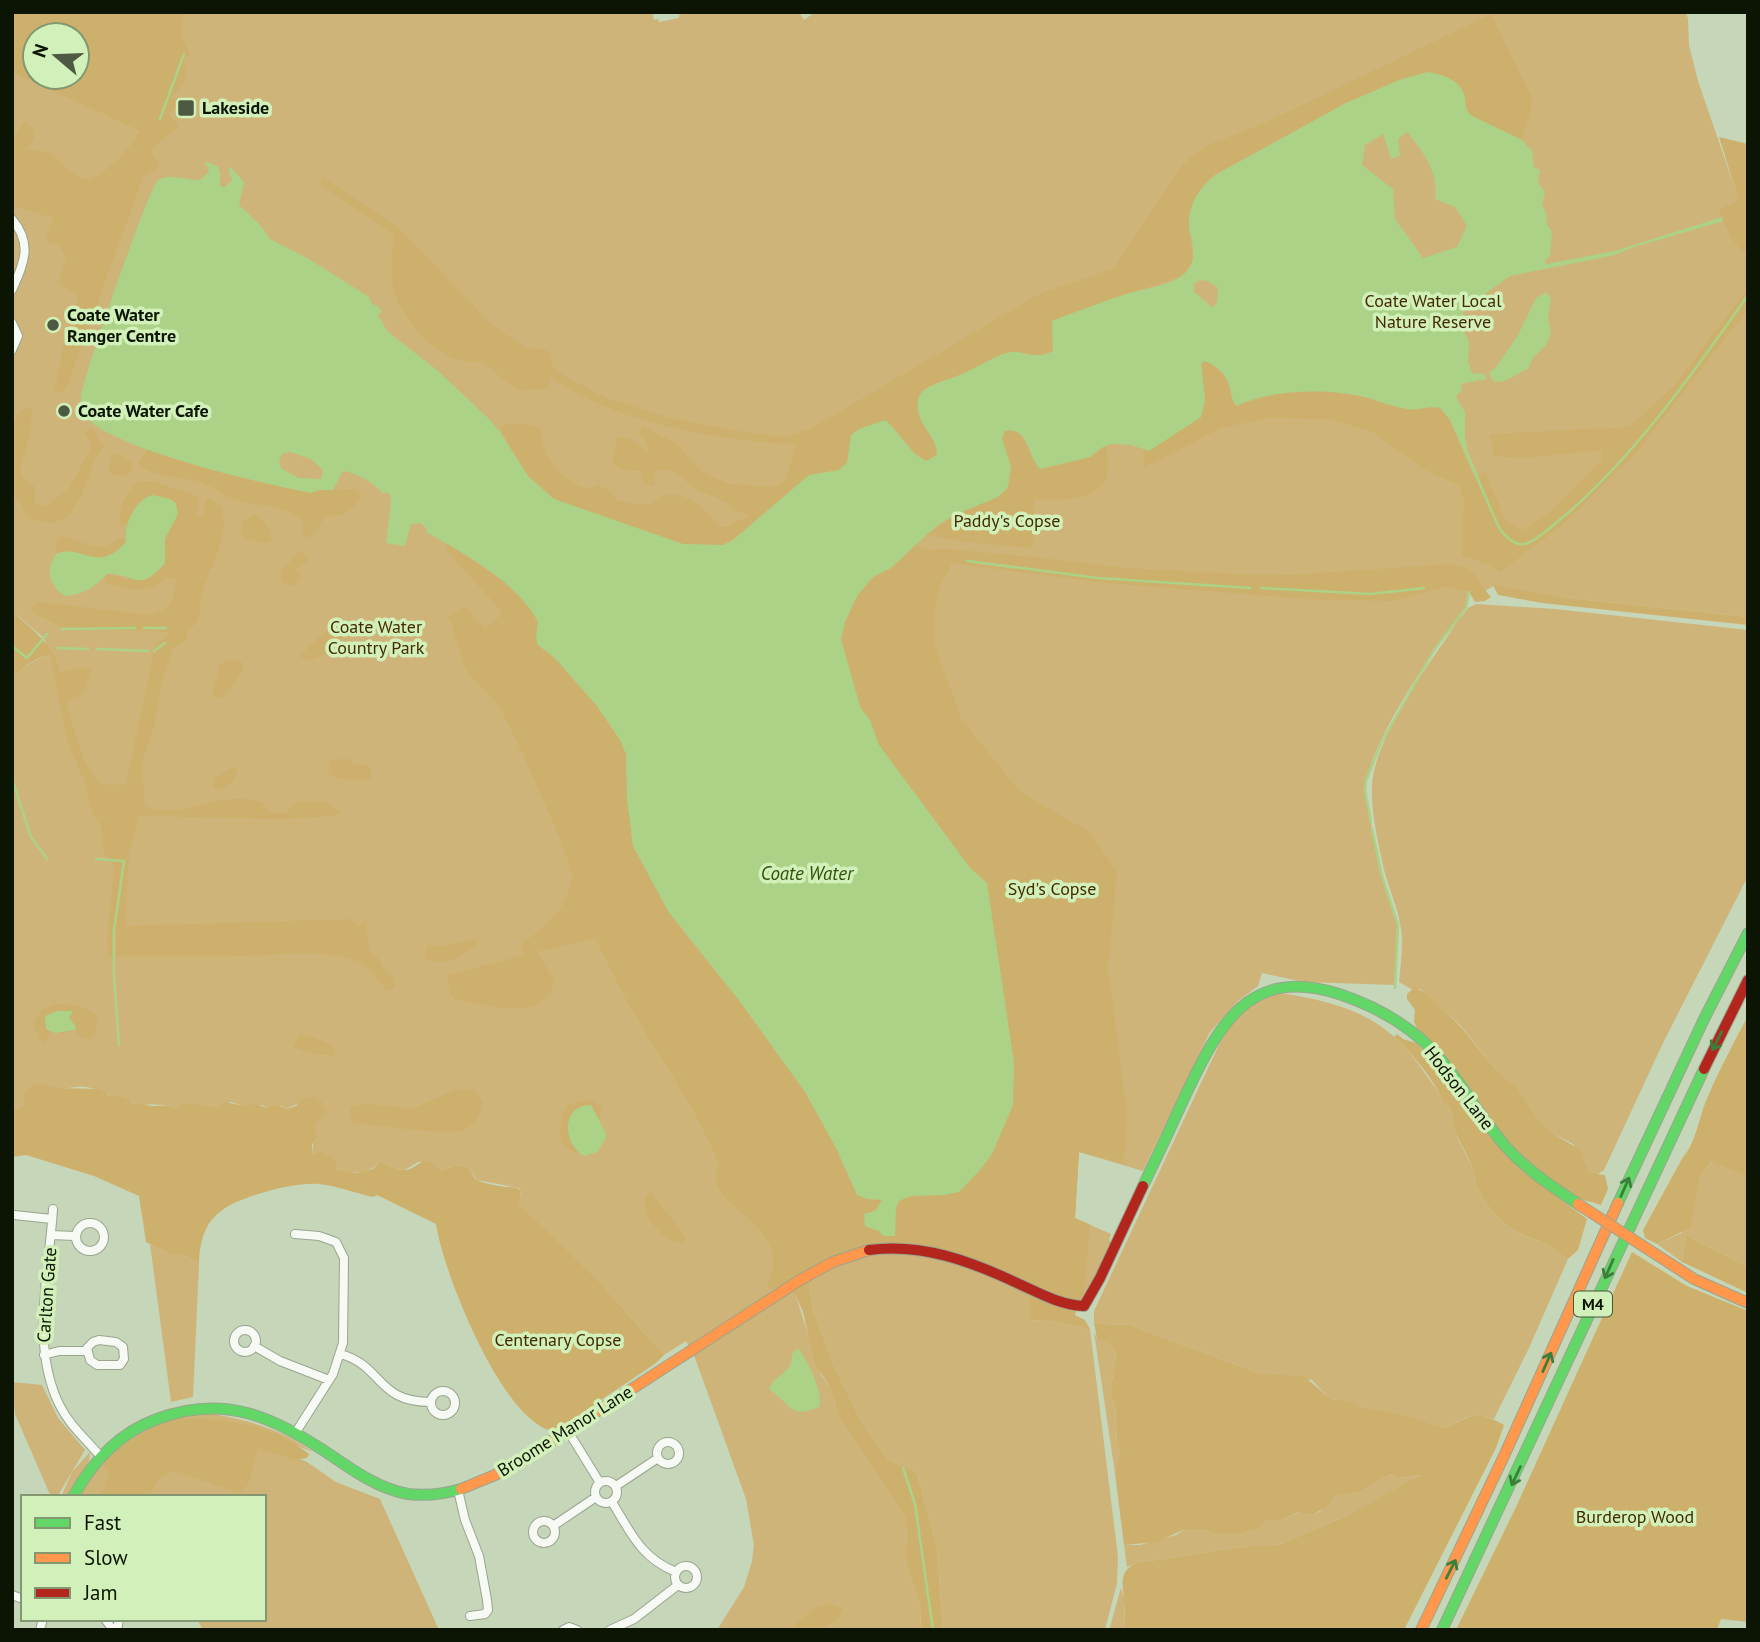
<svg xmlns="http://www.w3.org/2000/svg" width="1760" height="1642" viewBox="0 0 1760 1642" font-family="'PT Sans',sans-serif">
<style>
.green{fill:#cfb479;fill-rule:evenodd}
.forest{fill:#ceb06d;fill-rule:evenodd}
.water{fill:#abd286;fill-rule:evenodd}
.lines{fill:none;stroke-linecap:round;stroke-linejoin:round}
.stream{stroke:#abd286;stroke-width:2.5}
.street-casing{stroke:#99a58f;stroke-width:10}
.fast-casing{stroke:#99a58f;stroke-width:12}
.slow-casing{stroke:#99a58f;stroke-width:12}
.jam-casing{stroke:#99a58f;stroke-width:12}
.street{stroke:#f6f9f4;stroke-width:8}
.fast{stroke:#63d668;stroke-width:10}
.slow{stroke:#ff974d;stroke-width:10}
.jam{stroke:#b3261e;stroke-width:10}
.slow-bridge-casing{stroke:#99a58f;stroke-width:12;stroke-linecap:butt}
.slow-bridge{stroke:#ff974d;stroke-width:10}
.oneway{stroke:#3c7f3b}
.poi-dot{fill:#4d5943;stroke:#d2f0b9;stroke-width:2.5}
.labels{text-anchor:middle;stroke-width:7;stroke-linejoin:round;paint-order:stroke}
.shield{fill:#d2f0b9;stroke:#47573a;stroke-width:2}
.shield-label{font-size:16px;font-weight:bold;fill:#0c1503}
.poi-label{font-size:18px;font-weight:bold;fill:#0c1503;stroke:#d2f0b9;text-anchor:start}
.park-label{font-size:18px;fill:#452a01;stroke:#d2f0b9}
.street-label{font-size:18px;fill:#0c1503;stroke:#d2f0b9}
.water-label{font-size:19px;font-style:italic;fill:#33510c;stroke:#d2f0b9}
</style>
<rect width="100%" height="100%" fill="#c6d6b9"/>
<!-- green -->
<path class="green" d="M12 12H652L654 20 658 19 659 22 679 18V15L688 12H799L804 20 815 12H1685L1688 18 1689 45 1698 81 1739 200 1748 199V617L1569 598 1494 586 1485 591 1469 592C1468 597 1467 603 1466 608 1460 624 1443 637 1434 651 1412 684 1368 752 1365 790L1377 858 1398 925 1395 985 1304 982 1262 973 1258 986 1238 1001 1210 1032 1143 1171 1079 1152 1075 1218 1111 1234 1109 1240 1112 1243C1103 1261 1095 1291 1077 1301L945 1255 882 1244 785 1285 796 1296 821 1375 830 1387 839 1417 904 1516 907 1532 905 1560 920 1605 921 1630H717L744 1587 752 1561 754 1545 746 1499 695 1358 686 1341 664 1355 598 1280 522 1208 519 1204 521 1193 519 1188 477 1180 466 1166 456 1165 440 1171 425 1162H418L405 1170 394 1169 380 1161C368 1176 353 1173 336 1170V1159L325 1155H312L315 1124 307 1100 285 1109 282 1106 267 1108 262 1105 243 1106 231 1102 215 1107 184 1104 177 1108C163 1102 149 1106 134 1104 117 1103 103 1089 86 1087 77 1086 68 1089 58 1088 44 1087 34 1080 23 1094L26 1105 19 1109 12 1106V678C23 667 34 659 50 655L44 638 12 611ZM35 35H77V77H35Z
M1476 604 1555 609 1748 630V876L1663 1043 1604 1170 1595 1176 1588 1173 1584 1166 1585 1161 1573 1144 1554 1134 1542 1124 1518 1088 1496 1070 1460 1025 1420 989H1411L1399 982C1401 962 1404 942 1400 923 1396 902 1386 882 1382 861 1377 837 1371 811 1372 786 1374 735 1438 650 1468 608Z
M1281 993C1346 1004 1385 1015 1424 1072 1431 1083 1440 1091 1444 1104L1449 1106C1454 1116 1452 1124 1455 1132 1460 1144 1466 1155 1472 1166 1475 1173 1474 1181 1477 1187 1494 1219 1508 1231 1541 1242 1551 1245 1558 1255 1568 1259L1529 1348 1494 1419C1471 1411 1466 1418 1446 1428L1411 1418 1358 1407 1335 1400 1327 1396 1312 1380 1261 1374 1129 1325 1102 1324 1094 1322V1311L1225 1032C1242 1007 1252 1002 1281 993Z
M1713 1160 1748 1177V1267L1686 1235 1682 1262 1657 1244 1682 1233 1700 1178Z
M150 1244 170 1254H183L199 1264 193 1397 171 1402Z
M870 1253C891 1253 912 1252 932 1257 965 1265 998 1281 1031 1294L1030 1320 1056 1322 1090 1329 1118 1557 1117 1583 1105 1630H943L937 1547 917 1473 888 1459 863 1425 833 1364 813 1309 809 1284 835 1263Z
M1094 1332 1097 1339 1114 1346 1116 1354 1110 1395 1115 1405 1117 1441 1122 1452 1115 1473Z
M12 1382 42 1385 58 1418 85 1450 57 1497H51L15 1414Z
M214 1414C251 1421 283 1430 313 1452L276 1437 115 1476 95 1497H78C97 1458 143 1423 187 1415 195 1413 205 1414 214 1414Z
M258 1441 307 1462 336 1482 380 1499 439 1630H203L197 1619H264V1497H113L121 1484Z
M90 1452 89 1461 67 1497H61L72 1472Z
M1391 1474 1401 1478 1423 1475 1346 1516 1276 1546H1248L1136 1563 1127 1567 1124 1545H1140L1176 1535 1185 1529H1201L1212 1533H1243L1258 1529 1268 1520H1281L1299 1512 1313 1515 1321 1511 1332 1497 1360 1492Z
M1121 1588 1124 1598 1125 1630H1109Z"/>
<!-- forest -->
<path class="forest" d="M12 12H183L181 36 190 54 184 59 186 81 171 97 177 104 168 114 179 127 150 150 159 165V168L144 175 66 389 54 394 65 335 78 296C72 289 64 290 58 281L66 259 59 245 45 241 53 218 16 207 12 203V141L24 120 34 129V138L28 147 29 150C64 148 60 175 89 180 111 170 128 150 140 131L12 72ZM35 35H77V77H35Z
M1491 14 1533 100 1522 140 1470 115 1465 107 1463 92 1457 83 1448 77 1428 72 1399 80 1346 103 1227 168 1194 201 1189 224 1193 260 1183 275 1055 320 1052 322 1053 351 1036 356 1008 352 960 375 927 388 937 449V456L926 461 915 454 891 423 850 450 847 463 839 470 809 475 736 537 724 545 683 544 554 499 528 476 500 429 503 425C511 422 533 424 540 428 545 461 557 479 589 489L598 484 612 493 616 500C624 502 641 506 649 504 654 502 658 497 664 495 685 489 708 511 719 527H726L748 516 747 513 734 511 728 503 693 488 675 471 655 469V485H645L640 471H628L615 466 612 461 618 437H628L648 452 650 447 638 433 643 427 676 443 702 472 729 484 771 487 781 484 786 478 796 445C714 439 621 425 551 378L549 387C539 392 530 386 521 391L505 381 483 361C446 371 403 325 394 290 389 273 393 252 393 235L320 184 323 177 400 229 492 325 526 348 546 350 550 353 553 368 560 373 604 397 670 418 731 430 786 437 812 428 1039 294 1114 268 1183 164 1207 145 1265 123Z
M1719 137 1748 144 1746 161 1748 167V255C1732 245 1725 227 1719 209L1739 201Z
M1748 288V309L1636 453 1560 527 1500 572 1487 564 1462 555 1464 499 1458 485 1425 470 1371 431 1328 419 1269 418 1221 428 1143 468 1145 450 1149 451 1201 417 1205 400 1201 364 1206 361C1225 370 1229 382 1232 401L1239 405 1255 397 1305 390 1347 393 1416 409 1433 406 1440 407 1450 420 1474 478 1485 473 1507 523 1523 530 1556 507 1601 460 1603 450 1521 458 1494 456 1490 434 1629 427 1673 387Z
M25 408H31L32 412C31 422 31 434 27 445 21 464 13 474 35 487V503L46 506 69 488 90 450 92 444 85 433 88 429 93 428 99 440 105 445C80 473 85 543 27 517L19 499 12 498V426L17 415Z
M1010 430 1019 432 1022 436 1036 465 1045 469 1077 460 1093 455 1106 446C1106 454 1110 466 1108 474 1100 503 1057 500 1034 499L1033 548 966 542 927 535 960 511 1005 491C1017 472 1004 454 1002 436L1005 431Z
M149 449 230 475 311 493 324 490 351 489 358 491 361 497C357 509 337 519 325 517L312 536 304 538 302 520C282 504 257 507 234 499 222 495 212 486 200 482 180 476 152 478 138 463Z
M114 453 121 454 133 465 130 472 124 476 112 474 108 469Z
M139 481H151L197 496 200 502 196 515 199 517 203 515 206 500 209 498 222 507C229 537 211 565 202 592 199 601 201 611 198 619 195 627 188 629 186 637L188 639 173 648 160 691 155 722 144 757 142 771 145 806C183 822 221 787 263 803 267 815 277 814 287 813L294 803C315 799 323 799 341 812L336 816 282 819 143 816 139 817 129 853 125 926 350 919 359 927 367 919 366 930 370 951C383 958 379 971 394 977L395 989 388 991C377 982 371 966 357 961 322 949 280 955 244 956 198 957 153 956 108 957L107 939 114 866 104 853 102 828 92 814 85 783 67 740 50 655C34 658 23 667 12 678V611C32 630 55 644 60 673L83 667 91 670 84 693 66 701C72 720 83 777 104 784 110 786 120 784 126 784L156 642 165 639 171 632 62 627 31 612V608L38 603H47L150 615C169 610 176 598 176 579L168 578C141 596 134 589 105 583L104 578 107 574 128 580 163 566C166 557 163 551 164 542 168 527 180 520 176 504L148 496 138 504 128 526 121 524C116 508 127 491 139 481Z
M255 515C263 518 272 530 272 540 264 547 247 541 241 533L243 521Z
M62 536 93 546 103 547 123 537 126 542C97 575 82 543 56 554L57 541Z
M448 545C481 566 520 586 538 622L536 634 538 645 554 658 597 706 620 740 626 754 627 799 633 846 684 933 738 999 805 1092 836 1148 850 1181 874 1199 882 1200 875 1211 864 1214 865 1226 881 1233 899 1201 903 1198 959 1192 980 1170 992 1154 1013 1105 1014 1063 1007 1022 1006 1003 982 877 971 869 879 745 868 716 861 710 842 646 841 639 845 622 857 596 866 584 873 577 891 568 916 545 931 550 947 549 1033 557 1127 568 1237 574 1292 575 1449 564C1481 568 1473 578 1491 597L1485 601 1475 602 1469 592 1447 586 1396 601 1319 600 1105 583 952 563 940 587 934 612V642L961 719 1020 792 1090 832 1117 872 1108 968 1127 1112 1124 1164 1079 1152 1075 1218 1090 1225 1084 1291 1083 1298 1078 1301 1075 1315 1085 1320 1090 1329 1056 1322 1030 1320V1294C959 1266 876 1222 809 1284L813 1309 833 1364 863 1425 888 1459 917 1473 937 1547 943 1630H921L920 1605 905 1560 907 1532 904 1516 839 1417 830 1387 815 1364 803 1312 796 1296 784 1285 774 1289 766 1288C801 1221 694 1207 719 1165 698 1111 664 1064 635 1015 620 990 608 964 595 938L537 952 554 980C546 1025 487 1004 456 1000L449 993 448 975 523 955 522 943C545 928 569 907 572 877 573 861 512 729 500 709 490 692 471 682 463 663 457 647 456 631 448 617L464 606 485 629 503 613 446 550Z
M301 550 309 560 296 568 295 571 303 576 297 580 296 586 285 584 281 579V571Z
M1493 585 1569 598 1748 617V625L1542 603 1498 595Z
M337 626 343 634 341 642 329 653 309 661 299 656 327 630Z
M229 659 244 663C242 674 229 694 219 699L213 696C211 684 219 677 219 665Z
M347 758 353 764 366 765 371 770 372 777C356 784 342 780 328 774L329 761Z
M234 767 238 770C234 782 228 786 218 790L213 788 215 777Z
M476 938 477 945C463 957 441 969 424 957L428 945 443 946Z
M1415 987 1428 995 1460 1026 1496 1070 1518 1088 1542 1124 1554 1134 1582 1151 1588 1173 1605 1175 1608 1189 1601 1205C1591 1201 1580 1201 1571 1194 1508 1155 1464 1089 1418 1032L1414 1021 1415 1010 1407 999V994Z
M56 1004C71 1004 86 1005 98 1016L94 1036 89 1040 78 1036 75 1030 64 1033 52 1032 44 1043 39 1039 33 1023 42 1009Z
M1748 1016V1177L1712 1161 1700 1178 1690 1228 1657 1244 1645 1238 1643 1230 1683 1157C1695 1145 1699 1118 1706 1101 1718 1072 1733 1044 1748 1016Z
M1397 1034 1403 1039 1416 1043 1433 1059 1482 1125 1505 1154 1525 1173 1587 1219 1578 1250 1568 1259C1558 1255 1551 1245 1541 1242 1507 1230 1494 1219 1477 1187 1474 1181 1475 1173 1472 1166 1467 1155 1461 1144 1455 1132 1452 1125 1454 1116 1449 1106L1444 1104C1437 1083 1411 1052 1394 1037Z
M299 1035C311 1035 324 1041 334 1048L335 1055C321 1056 305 1053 293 1047Z
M40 1084 59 1088 100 1089 109 1096C118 1095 127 1097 132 1104 140 1103 144 1105 152 1106 161 1106 167 1104 177 1108L184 1103 215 1107 225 1102 244 1106 256 1104 267 1108 277 1105 286 1109 296 1106 301 1100 313 1097 321 1101 327 1112 315 1124 317 1138 312 1144V1155L321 1152 336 1159V1170L356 1173 373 1169 380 1161C388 1165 396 1171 405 1170 419 1169 423 1150 440 1171L456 1165 466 1166C471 1170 472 1177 477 1180 482 1183 499 1186 506 1187 520 1187 523 1188 519 1204L524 1209 598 1280 664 1355 656 1363 570 1421 551 1431C501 1418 443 1272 436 1224L377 1195 373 1197C355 1193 337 1186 319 1184 301 1183 283 1187 265 1192 223 1204 200 1216 199 1264L183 1254H170L146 1242 139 1196 94 1176 26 1155 12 1157V1106L19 1109 25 1105 23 1094C28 1087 32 1085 40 1084Z
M475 1089 483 1104C479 1115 475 1125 464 1130 447 1136 376 1125 354 1123L350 1116V1108L364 1103 412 1109 454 1090Z
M590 1099 602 1106 600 1120 602 1140 586 1154C553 1152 557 1128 567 1105Z
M652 1193 687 1239 680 1243C662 1240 638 1213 646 1195Z
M1686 1235 1748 1267V1293L1682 1262Z
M1632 1252 1687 1286 1748 1311V1622L1721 1619 1717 1630H1456L1516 1507Z
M1094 1322 1102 1324 1129 1325 1261 1374 1304 1376 1327 1396 1335 1400 1354 1402 1358 1407 1399 1414 1446 1428C1474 1415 1474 1409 1504 1425L1496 1448 1404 1630H1125C1125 1620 1125 1611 1124 1601 1123 1584 1118 1572 1136 1563L1248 1546H1276L1346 1516 1421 1475 1401 1478 1391 1474 1360 1492 1333 1497 1329 1505 1313 1515 1298 1512 1281 1520H1268L1258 1529 1243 1533H1212L1201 1529H1185L1157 1542 1124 1545 1115 1473 1121 1452 1117 1441 1115 1405 1110 1395 1116 1354 1113 1346 1097 1339Z
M178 1418C224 1419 273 1423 309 1454L307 1458 295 1460 258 1448 248 1485 238 1493 175 1471 161 1476 148 1497H95L106 1485 109 1473 104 1468 103 1460C127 1442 150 1427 178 1418Z
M832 1604 843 1609C834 1631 812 1630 791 1630 804 1615 812 1607 832 1604Z"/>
<!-- water -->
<path class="water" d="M1428 72C1444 75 1461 80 1465 98 1466 105 1465 109 1470 115L1522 140 1532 151 1534 167 1540 170 1538 183 1545 192 1542 204 1547 215 1546 223 1552 232 1550 256 1545 260 1546 264 1615 251 1722 217 1723 221 1631 248 1615 255 1510 276 1481 297 1470 298 1463 310 1465 333 1469 343 1468 362 1472 373 1485 374 1486 379 1461 384 1462 391 1457 394V399L1465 412V437L1468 452 1498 523 1496 524 1450 420 1440 408C1429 405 1418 411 1407 409 1393 407 1379 401 1365 397 1325 388 1273 389 1236 406 1231 399 1232 392 1229 384 1226 374 1213 363 1204 361L1201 364 1205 400 1201 417 1149 451 1131 445 1111 444 1101 448 1090 457 1040 469C1027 456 1030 427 1005 431L1002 439 1011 466 1008 486 1005 491 996 498 954 515 934 528 891 568 873 577 857 596 845 622 841 639 859 703 862 710 870 720 879 745 971 869 987 883 1014 1063 1013 1105 992 1154 980 1170 959 1192 944 1195 910 1196 899 1201 896 1208 895 1236H883L879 1231 865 1226 864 1214 875 1211 882 1200 867 1199 857 1195 836 1148 805 1092 738 999 668 911 633 846 627 799 626 754 620 740 597 706 555 658 538 645 536 639 538 622C518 583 464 553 426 532L427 529 421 523 411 524 405 546 386 543 391 501 389 493 385 492 384 494C372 482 360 474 343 471L333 490H318L311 493C265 484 113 450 85 416 80 410 80 403 81 396 84 375 149 187 158 180 168 173 189 180 200 180L208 173 209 167 204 165 207 162 218 167 220 173V185L224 188 232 180 229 171 230 166 244 182 239 205 261 226 270 239 309 259 369 297 372 304 378 306 381 311 378 316 388 332 437 370 488 418 500 432 528 476 554 499 683 544 723 545 733 540 809 475 839 470 847 463 851 435 861 428 886 420 915 454 926 461 937 455C937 435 914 423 918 401 918 396 922 391 927 388 937 382 951 379 962 374 976 368 991 358 1006 353 1021 348 1035 362 1053 351L1052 322 1054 320C1078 311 1102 302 1126 294 1142 289 1175 285 1186 272 1199 258 1191 243 1189 226 1188 205 1199 188 1215 175L1346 103 1399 80ZM1407 132C1423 151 1439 173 1435 199L1455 207 1467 226 1457 247 1423 258 1395 219 1393 189 1362 165 1365 145 1383 134 1391 159 1400 155 1398 139ZM1200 280 1208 281 1218 288 1217 302 1213 308 1194 292V284ZM290 452 311 459 323 470 321 479 299 478 282 469 279 462 282 454Z
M1546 292 1551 299 1548 318 1551 333 1546 345 1533 358 1528 369C1515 373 1507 385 1493 381L1489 373 1496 367 1518 335 1536 298Z
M152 495 170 499 176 503 178 514 165 539V563C137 594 138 574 107 574 94 587 84 595 65 596 49 586 45 570 56 554 82 543 97 575 126 542 123 526 135 500 152 495Z
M57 1011H73L69 1018 76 1027 75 1030 55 1033 46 1029 45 1016Z
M591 1105 605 1131 606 1138 597 1152 584 1156C562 1144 561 1105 591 1105Z
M798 1348C807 1360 824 1392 819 1407 788 1420 791 1403 769 1389 775 1374 793 1374 792 1354Z"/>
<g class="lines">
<!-- stream -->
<path class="stream" d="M160 119 184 54
M1497 523C1501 533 1513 546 1525 544 1536 541 1547 530 1556 523 1628 465 1695 371 1748 295
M967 561 1098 578 1250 588
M1261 588 1371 594 1424 588
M144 628H166
M62 629 135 628
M12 646 27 658 47 634
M58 648 88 649
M97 649 148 651
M154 651 165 643
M12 779 31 837 47 859
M1371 822 1365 790 1366 781 1381 743 1434 650 1466 608 1469 592
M1372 829 1382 876 1398 925 1395 988
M96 859 124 861 114 931V975L119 1045
M903 1468 915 1504 933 1630"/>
<!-- street casing -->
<g class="street-casing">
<path id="street" d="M12 219C33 244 24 263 12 290
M12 323 18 336 12 350
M53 1209C49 1273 30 1347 60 1406 70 1426 86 1439 100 1456
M14 1215 52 1219
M76 1237a14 14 0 1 1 28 0a14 14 0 1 1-28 0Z
M295 1234 319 1236 336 1242 344 1258 343 1343 333 1374 296 1432
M51 1235 75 1236
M234 1341a11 11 0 1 1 22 0a11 11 0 1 1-22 0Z
M99 1340 116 1342 123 1347 124 1359 120 1365H97L90 1360 87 1348 93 1342Z
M254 1346 280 1361 329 1380
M341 1354C384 1367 376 1402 431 1402
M44 1355 59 1351H86
M431 1403a12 12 0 1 1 24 0a12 12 0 1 1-24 0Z
M568 1431 600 1483
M657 1453a11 11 0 1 1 22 0a11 11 0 1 1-22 0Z
M595 1492a11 11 0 1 1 22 0a11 11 0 1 1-22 0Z
M616 1486 658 1458
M458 1490 465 1520 479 1556 487 1600 488 1610 485 1614 470 1616
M612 1502C631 1533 641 1558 676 1572
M533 1532a11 11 0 1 1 22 0a11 11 0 1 1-22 0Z
M553 1526 596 1497
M675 1577a11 11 0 1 1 22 0a11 11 0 1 1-22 0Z
M12 1595 23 1599
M105 1619 113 1630
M40 1630 43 1619
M117 1630 119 1619
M563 1630 569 1627 577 1630
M610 1630 634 1619 678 1585"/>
</g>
<!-- fast casing -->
<g class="fast-casing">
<path id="fast" d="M1143 1186C1158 1155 1172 1125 1186 1094 1219 1025 1249 965 1339 994 1375 1006 1411 1026 1437 1055 1463 1084 1481 1119 1507 1148 1528 1171 1553 1187 1578 1204
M1618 1203 1704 1019 1748 933
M73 1497C92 1462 119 1433 157 1419 225 1393 276 1418 332 1456 355 1472 380 1489 408 1494 425 1496 444 1494 461 1489
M1442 1630 1704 1069"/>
</g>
<!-- slow casing -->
<g class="slow-casing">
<path id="slow" d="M461 1489 495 1475 553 1440 800 1280 833 1262 869 1250
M1421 1630 1504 1456 1618 1203"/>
</g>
<!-- jam casing -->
<g class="jam-casing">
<path id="jam" d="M1704 1069 1748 980
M869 1250C922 1243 970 1261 1017 1283 1039 1293 1060 1305 1084 1306L1100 1278 1143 1186"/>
</g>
<!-- street -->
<use href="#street" class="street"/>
<!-- fast -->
<use href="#fast" class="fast"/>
<!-- slow -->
<use href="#slow" class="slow"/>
<!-- jam -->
<use href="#jam" class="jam"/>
<!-- slow-bridge casing -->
<g class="slow-bridge-casing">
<path id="slow-bridge" d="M1578 1204 1694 1279 1748 1303"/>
</g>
<!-- slow-bridge -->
<use href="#slow-bridge" class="slow-bridge"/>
</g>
<!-- one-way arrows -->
<defs><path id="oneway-shaft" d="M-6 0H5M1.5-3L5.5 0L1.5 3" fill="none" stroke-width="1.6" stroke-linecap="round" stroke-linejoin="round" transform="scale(1.75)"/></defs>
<g class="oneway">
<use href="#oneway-shaft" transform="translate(1717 1041) rotate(117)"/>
<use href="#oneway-shaft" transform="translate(1625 1187) rotate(-66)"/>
<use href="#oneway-shaft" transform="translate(1609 1269) rotate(114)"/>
<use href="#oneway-shaft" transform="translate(1547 1362) rotate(-66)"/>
<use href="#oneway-shaft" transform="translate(1516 1476) rotate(115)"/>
<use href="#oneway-shaft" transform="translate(1451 1569) rotate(-63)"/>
</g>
<!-- markers -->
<g class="poi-dot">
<rect x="177" y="99" width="18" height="18" rx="3.5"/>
<circle cx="53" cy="325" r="7"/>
<circle cx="64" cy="411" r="7"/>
</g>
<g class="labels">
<!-- shield labels -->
<rect class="shield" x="1574" y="1291.5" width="38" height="25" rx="5"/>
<g class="shield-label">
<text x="1593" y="1310">M4</text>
</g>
<!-- poi labels -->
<g class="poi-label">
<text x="202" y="114">Lakeside</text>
<text x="67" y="321">Coate Water<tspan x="67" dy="21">Ranger Centre</tspan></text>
<text x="78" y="417">Coate Water Cafe</text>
</g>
<!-- park labels -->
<g class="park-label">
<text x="1433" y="307">Coate Water Local<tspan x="1433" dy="21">Nature Reserve</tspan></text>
<text x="1007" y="527">Paddy's Copse</text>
<text x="376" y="633">Coate Water<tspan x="376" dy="21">Country Park</tspan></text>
<text x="1052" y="895">Syd's Copse</text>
<text x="558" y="1346">Centenary Copse</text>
<text x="1635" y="1523">Burderop Wood</text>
</g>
<!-- street labels -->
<g class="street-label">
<text transform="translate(1459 1088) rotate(52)" y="6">Hodson Lane</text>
<text transform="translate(47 1295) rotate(-86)" y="6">Carlton Gate</text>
<text transform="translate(565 1431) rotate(-32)" y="6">Broome Manor Lane</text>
</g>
<!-- water labels -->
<g class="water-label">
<text x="807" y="880">Coate Water</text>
</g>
</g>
<!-- border -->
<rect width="1760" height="1642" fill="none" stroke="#0c1503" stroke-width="28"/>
<!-- legend -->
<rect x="21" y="1495" width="245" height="126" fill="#d2f0b9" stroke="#839870" stroke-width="2"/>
<rect x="35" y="1518" width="35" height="10" fill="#63d668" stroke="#839870" stroke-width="2"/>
<text x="84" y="1530" font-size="21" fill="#0c1503">Fast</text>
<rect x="35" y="1553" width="35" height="10" fill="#ff974d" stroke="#839870" stroke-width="2"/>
<text x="84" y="1565" font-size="21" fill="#0c1503">Slow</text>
<rect x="35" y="1588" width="35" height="10" fill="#b3261e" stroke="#839870" stroke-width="2"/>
<text x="84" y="1600" font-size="21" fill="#0c1503">Jam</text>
<!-- north arrow -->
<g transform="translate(56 56) rotate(289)"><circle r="33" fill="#d2f0b9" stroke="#839870" stroke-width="2"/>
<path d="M0-5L12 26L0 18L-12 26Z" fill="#4d5943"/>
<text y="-10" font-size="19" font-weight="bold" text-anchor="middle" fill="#0c1503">N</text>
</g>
</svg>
